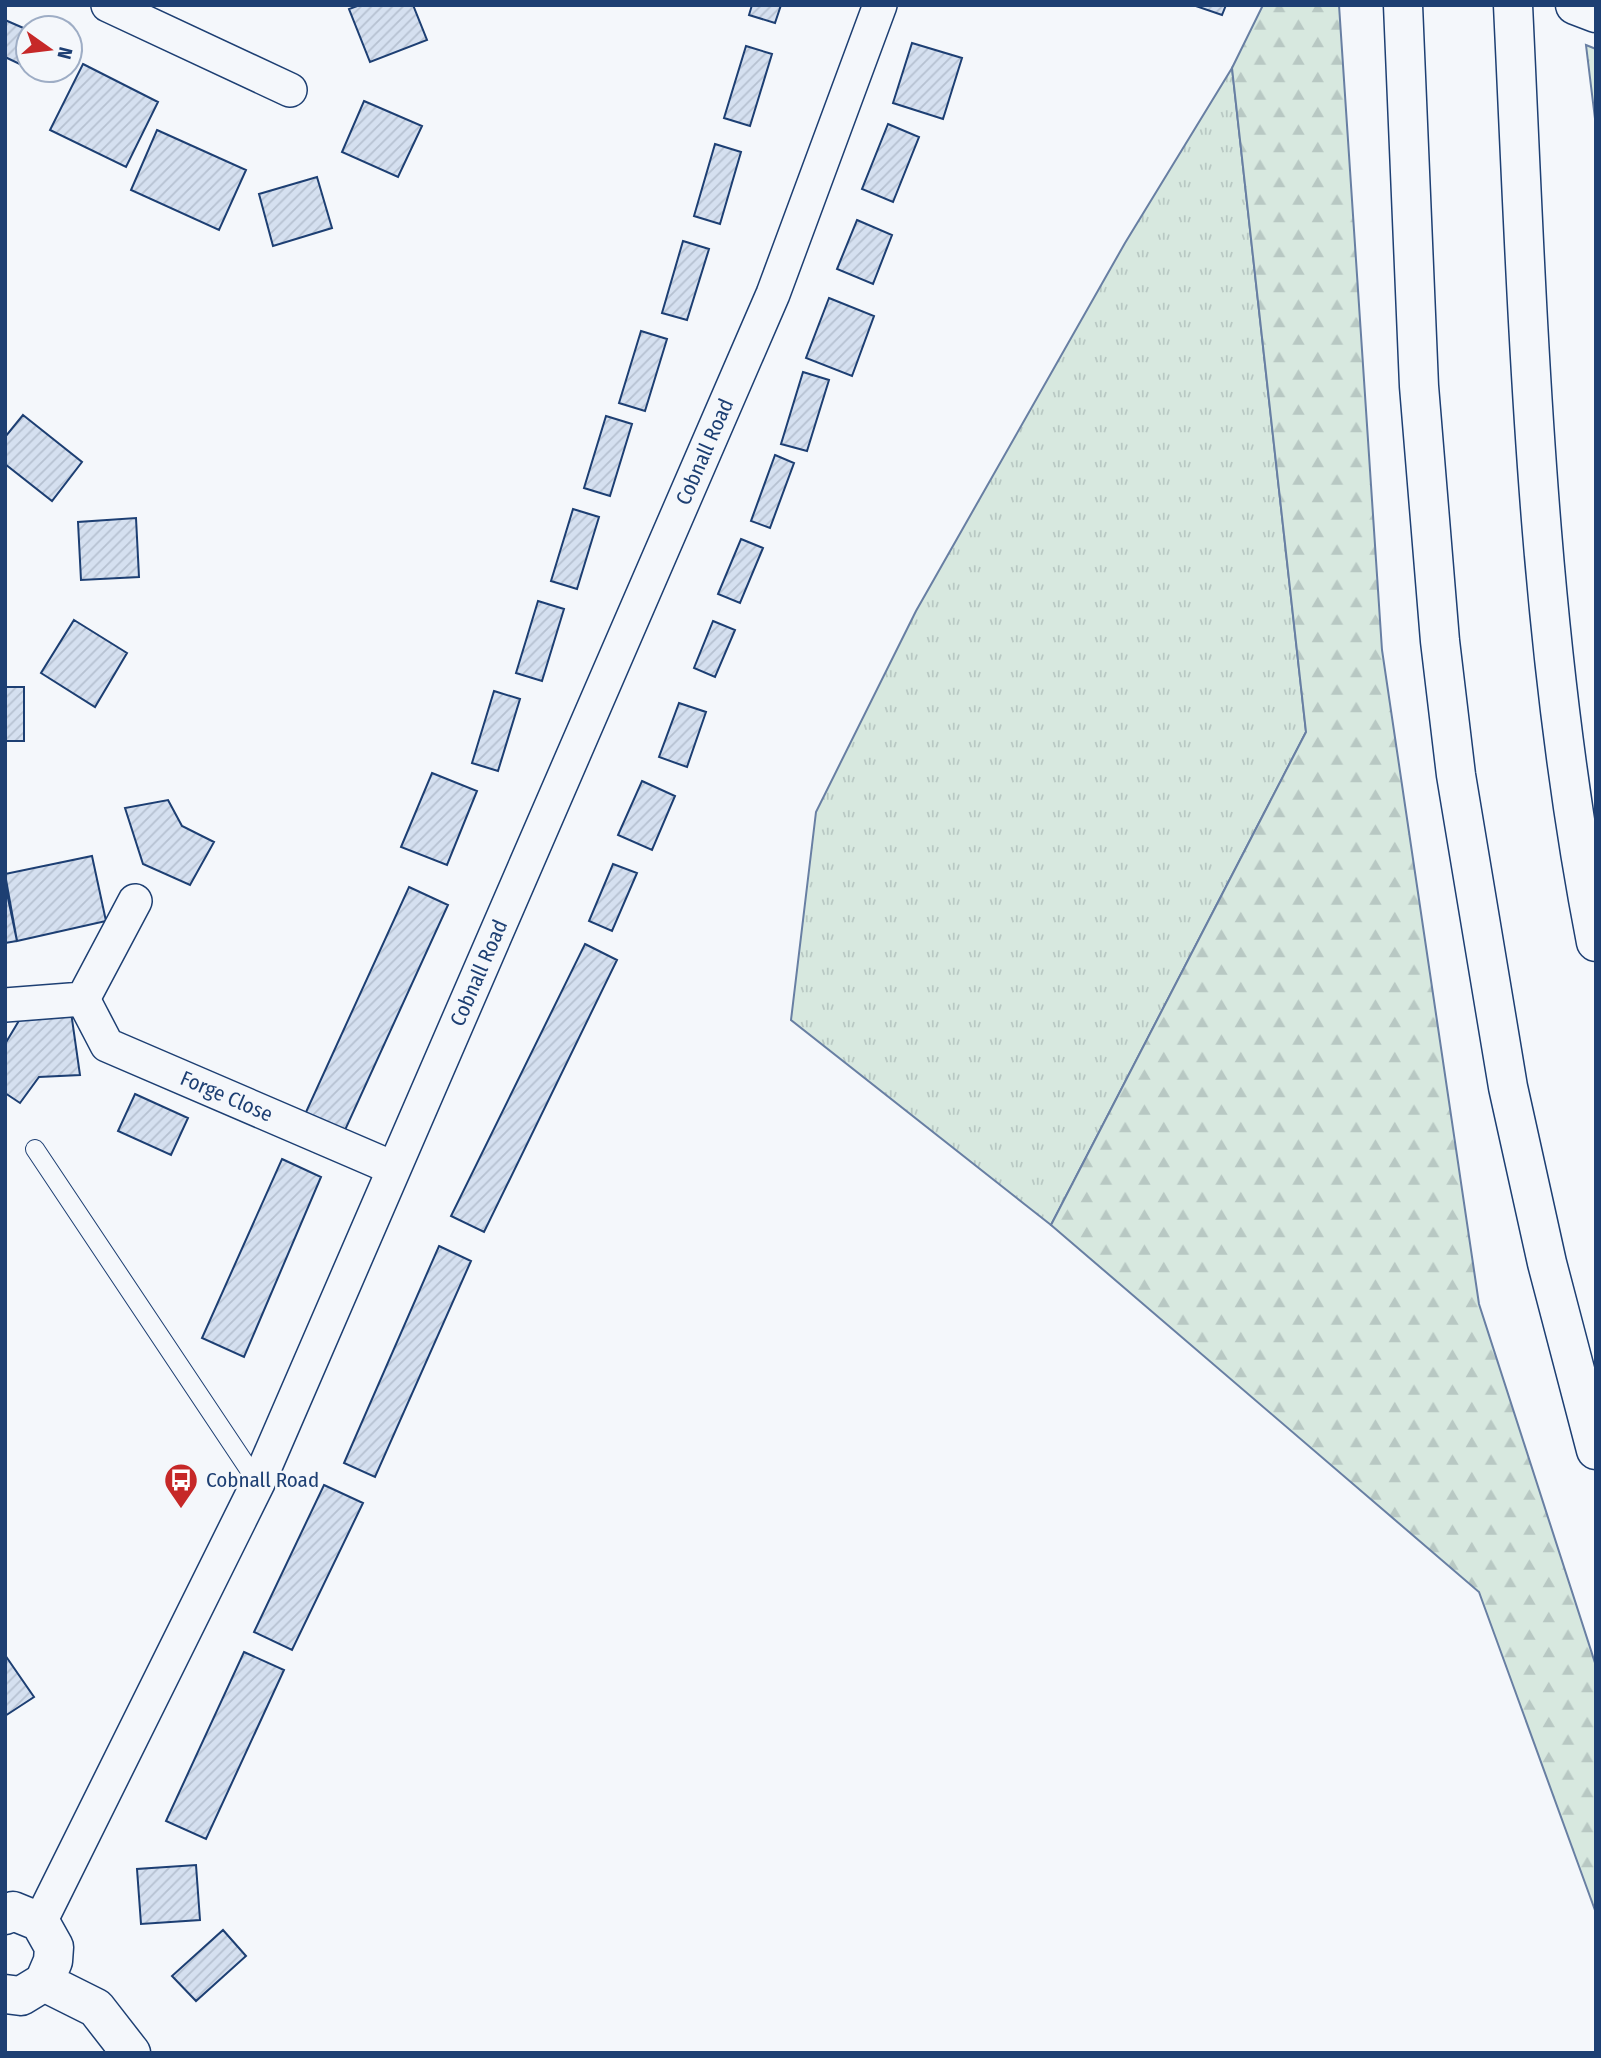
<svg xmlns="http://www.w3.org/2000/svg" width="1601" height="2058" viewBox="0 0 1601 2058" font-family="'Fira Sans Condensed',sans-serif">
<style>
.grass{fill:url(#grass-tufts);stroke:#687fa3;stroke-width:2}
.forest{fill:url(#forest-firs);stroke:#687fa3;stroke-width:2}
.building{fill:url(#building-hatch);stroke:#1d3f73;stroke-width:2}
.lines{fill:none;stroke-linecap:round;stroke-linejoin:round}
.service-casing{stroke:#1d3f73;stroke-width:20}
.minor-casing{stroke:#1d3f73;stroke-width:36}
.tertiary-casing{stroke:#1d3f73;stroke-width:41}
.motorway-casing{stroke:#1d3f73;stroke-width:41}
.service{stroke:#f4f7fb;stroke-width:18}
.minor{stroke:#f4f7fb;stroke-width:33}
.tertiary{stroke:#f4f7fb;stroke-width:38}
.motorway{stroke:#f4f7fb;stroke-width:38}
.labels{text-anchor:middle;stroke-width:5;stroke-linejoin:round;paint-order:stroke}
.street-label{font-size:21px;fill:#1d3f73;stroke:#f4f7fb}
.poi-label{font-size:21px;fill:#1d3f73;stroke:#f4f7fb;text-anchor:start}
</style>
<defs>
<pattern id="grass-tufts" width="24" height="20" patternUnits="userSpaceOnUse" patternTransform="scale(1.75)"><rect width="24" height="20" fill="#d7e8df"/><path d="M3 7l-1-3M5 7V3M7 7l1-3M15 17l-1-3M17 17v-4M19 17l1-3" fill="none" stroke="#b8c8c3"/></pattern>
<pattern id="forest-firs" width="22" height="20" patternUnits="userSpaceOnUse" patternTransform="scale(1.75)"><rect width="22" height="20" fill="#d7e8df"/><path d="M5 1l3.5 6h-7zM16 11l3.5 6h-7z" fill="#b8c8c3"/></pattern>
<pattern id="building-hatch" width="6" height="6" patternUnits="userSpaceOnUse" patternTransform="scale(1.75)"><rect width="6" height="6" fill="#d5e0f0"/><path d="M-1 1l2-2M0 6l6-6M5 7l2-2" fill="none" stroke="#b6c1d1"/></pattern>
</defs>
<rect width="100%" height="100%" fill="#f4f7fb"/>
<!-- grass -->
<path class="grass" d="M1586 45 1596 49V127Z
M1232 68 1306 732 1051 1225 791 1020 816 812 916 611 1125 243Z"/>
<!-- forest -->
<path class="forest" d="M1263 5H1339L1382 650 1479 1304 1596 1666V1913L1479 1592 1051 1225 1306 732 1232 68Z"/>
<!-- building -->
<path class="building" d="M360 5H413L427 40 370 62 349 9Z
M752 5H781L775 23 749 15Z
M1193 5H1226L1222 15Z
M5 20 28 30V68L5 57Z
M912 43 962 58 943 119 893 103Z
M746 46 772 54 750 126 724 118Z
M83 64 158 102 126 167 50 130Z
M33 70H57L53 79Z
M364 101 422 126 398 177 342 152Z
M888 124 919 137 893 202 862 189Z
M157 130 246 170 219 230 131 190Z
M715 144 741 152 720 224 694 216Z
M317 177 332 228 273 246 259 194Z
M857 220 892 235 873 284 837 269Z
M683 241 709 249 687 320 662 313Z
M829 298 874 316 852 376 806 358Z
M641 331 667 339 645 411 619 403Z
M803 372 829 380 807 451 781 444Z
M23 415 82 462 52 501 5 464V437Z
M606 416 632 424 610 496 584 488Z
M775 455 794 463 770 528 751 521Z
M573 509 599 517 577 589 551 581Z
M136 518 139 577 81 580 78 522Z
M741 539 763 548 740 603 718 594Z
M538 601 564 609 542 681 516 673Z
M74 620 127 653 95 707 41 673Z
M713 621 735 630 715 677 694 668Z
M5 687H24V741H5Z
M494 691 520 699 498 771 472 763Z
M679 703 706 712 687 767 659 757Z
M432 773 477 791 447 865 401 847Z
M642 781 675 796 652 850 618 835Z
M168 800 182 826 214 842 190 885 143 864 125 808Z
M92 856 106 921 17 941 5 874Z
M613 864 637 873 612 931 589 921Z
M5 884 17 941 5 943Z
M409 887 448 905 340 1141 301 1123Z
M585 944 617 960 484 1232 451 1216Z
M71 1012 80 1075 39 1077 20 1103 5 1093V1044L20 1019Z
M135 1094 188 1118 171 1155 118 1131Z
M282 1159 321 1177 244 1357 202 1338Z
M439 1246 471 1261 375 1477 344 1463Z
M324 1485 363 1503 292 1650 254 1632Z
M244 1652 284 1670 206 1839 166 1821Z
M5 1655 34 1697 5 1716Z
M196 1865 200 1920 141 1924 137 1869Z
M223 1930 246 1956 196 2001 172 1976Z"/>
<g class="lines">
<!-- service casing -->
<g class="service-casing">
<path id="service" d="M35 1149 258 1483"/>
</g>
<!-- minor casing -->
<g class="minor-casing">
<g id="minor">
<path d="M108 5 290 90"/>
<path id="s1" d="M83 999 107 1045 393 1168"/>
<path d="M5 1005 83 999 135 901"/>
<path id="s2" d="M40 1922 258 1483 773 294 880 5"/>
</g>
</g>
<!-- tertiary casing -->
<g class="tertiary-casing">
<path id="tertiary" d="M1575 5 1596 13
M5 1915 13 1911 40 1922 54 1947 53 1961 44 1982 21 1996 5 1994
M44 1982 96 2008 131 2053"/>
</g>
<!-- motorway casing -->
<g class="motorway-casing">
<path id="motorway" d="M1403 5 1419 386 1440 641 1456 775 1508 1087 1547 1263 1596 1450
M1513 5C1528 318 1536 634 1596 942"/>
</g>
<!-- service -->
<use href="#service" class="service"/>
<!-- minor -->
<use href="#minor" class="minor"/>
<!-- tertiary -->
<use href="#tertiary" class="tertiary"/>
<!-- motorway -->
<use href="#motorway" class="motorway"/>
</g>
<!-- icons -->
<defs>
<g id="bus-pin" transform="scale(1.75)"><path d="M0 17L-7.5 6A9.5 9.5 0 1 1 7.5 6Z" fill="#c62828" stroke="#f4f7fb"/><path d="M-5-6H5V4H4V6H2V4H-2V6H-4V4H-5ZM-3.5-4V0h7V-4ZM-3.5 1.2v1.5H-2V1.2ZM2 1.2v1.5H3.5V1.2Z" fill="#fff"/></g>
</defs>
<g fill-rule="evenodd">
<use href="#bus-pin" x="181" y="1480"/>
</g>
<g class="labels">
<!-- street labels -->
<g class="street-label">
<text dy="7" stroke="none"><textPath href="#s2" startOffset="1614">Cobnall Road</textPath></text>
<text dy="7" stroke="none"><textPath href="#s2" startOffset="1046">Cobnall Road</textPath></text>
<text dy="7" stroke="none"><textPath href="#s1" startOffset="182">Forge Close</textPath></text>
</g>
<!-- poi labels -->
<g class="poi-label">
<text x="206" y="1487">Cobnall Road</text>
</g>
</g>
<!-- border -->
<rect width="1601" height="2058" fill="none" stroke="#1d3f73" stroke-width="14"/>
<!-- north arrow -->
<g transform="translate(49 49) rotate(104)"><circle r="33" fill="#f4f7fb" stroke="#9eadc5" stroke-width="2"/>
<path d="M0-5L12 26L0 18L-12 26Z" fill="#c62828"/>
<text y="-10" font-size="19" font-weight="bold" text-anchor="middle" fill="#1d3f73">N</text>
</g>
</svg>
